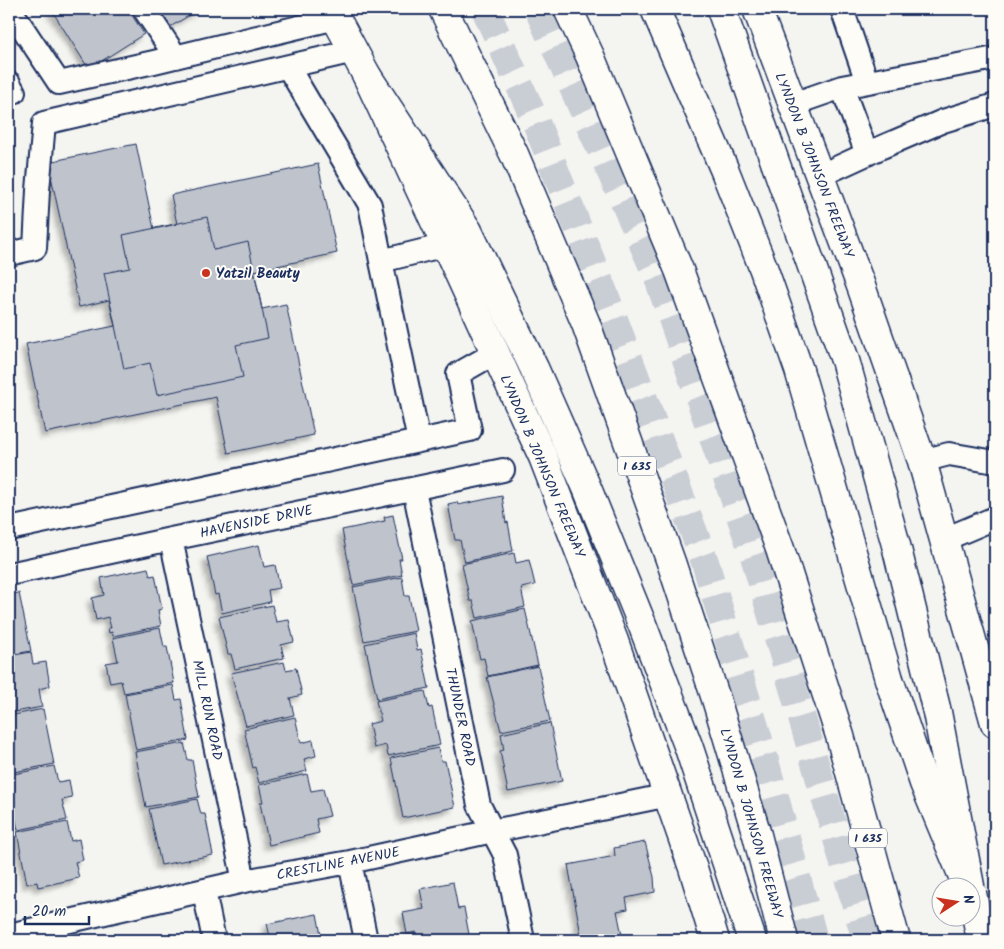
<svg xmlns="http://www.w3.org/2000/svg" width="1004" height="949" viewBox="0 0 1004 949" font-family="Kalam,sans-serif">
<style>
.building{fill:#bfc3cc;stroke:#1b2f5e;filter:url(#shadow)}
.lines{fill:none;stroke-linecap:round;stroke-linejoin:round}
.highway-tunnel{stroke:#c9cdd4;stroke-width:28;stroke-dasharray:28 14;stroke-linecap:butt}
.minor-casing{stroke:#1b2f5e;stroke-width:26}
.major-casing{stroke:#1b2f5e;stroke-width:31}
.highway-casing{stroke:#1b2f5e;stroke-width:31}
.minor{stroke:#fdfcf7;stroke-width:22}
.major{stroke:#fdfcf7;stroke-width:28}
.highway{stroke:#fdfcf7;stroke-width:28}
.highway-bridge-casing{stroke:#1b2f5e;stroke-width:31;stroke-linecap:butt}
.highway-bridge{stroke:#fdfcf7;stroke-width:28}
.poi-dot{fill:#c8321e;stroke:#fdfcf7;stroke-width:2}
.labels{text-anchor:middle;stroke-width:4;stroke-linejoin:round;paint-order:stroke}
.shield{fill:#fdfcf7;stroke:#5f6c8c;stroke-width:1}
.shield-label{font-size:12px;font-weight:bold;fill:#1b2f5e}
.street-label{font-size:14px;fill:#1b2f5e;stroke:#fdfcf7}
.poi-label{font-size:14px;font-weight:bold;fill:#1b2f5e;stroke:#fdfcf7;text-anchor:start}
</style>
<defs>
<filter id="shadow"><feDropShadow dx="-4.5" dy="4.5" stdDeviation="2.5" flood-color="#0004"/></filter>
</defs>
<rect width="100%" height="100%" fill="#f4f4f1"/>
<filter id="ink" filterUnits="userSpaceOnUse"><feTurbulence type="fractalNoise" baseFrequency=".02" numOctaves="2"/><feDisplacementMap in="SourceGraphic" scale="10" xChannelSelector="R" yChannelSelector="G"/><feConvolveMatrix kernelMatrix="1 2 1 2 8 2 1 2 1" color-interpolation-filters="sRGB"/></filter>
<g filter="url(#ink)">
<!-- building -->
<path class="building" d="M51 9H128L144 34 100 62 101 64 90 71Z
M158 9H200L170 27Z
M136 144 154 229 177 224 171 195 318 164 337 253 254 271 262 309 286 304 314 435 228 453 216 397 45 433 26 344 115 326 109 300 79 307 48 162Z
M207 217 214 250 248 242 268 338 236 345 243 377 157 395 150 363 124 369 104 273 130 268 123 235Z
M502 496 506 523 508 522 513 551 465 562 460 540H455L448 504 457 502 458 505Z
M393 515 402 559H399L402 575 353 585 342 530 385 521 384 517Z
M259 545 264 567 275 565 280 588 268 590 270 602 222 613 218 594 215 595 207 557Z
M514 553 516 563 529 560 535 585 521 588 525 607 477 618 473 601H470L462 564Z
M148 568 150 576 155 575 162 609 158 610 161 626 113 636 112 632 109 633 108 628H111L108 617 96 620 92 598 104 595 101 578Z
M402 577 405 596H409L416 631 364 641 353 587Z
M19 593 31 651 9 655V595Z
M272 605 276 622 289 620 294 642 281 645 284 658 235 669 231 654H228L219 617Z
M525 609 538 665 488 676 484 658 480 659 472 621Z
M160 628 164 647H167L174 683 124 693 121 681 110 683 106 663 118 661 113 638Z
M414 633 417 650 421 649 429 688 377 699 365 644Z
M31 652 33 664 46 662 50 686 39 689 42 707 9 713V656Z
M284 662 286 670 296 668 302 695 290 698 294 715 246 726 231 673Z
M538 666 550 721 501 731 487 677Z
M173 685 176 700 181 699 188 740 136 750 125 694Z
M425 691 429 708 432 707 440 745 388 756 386 745 374 748 369 724 381 721 376 701Z
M43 709 54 764 9 773V716Z
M295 717 301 743 313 740 316 756 304 759 307 771 259 783 255 767 253 768 244 729Z
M550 723 562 781 508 792 500 751 504 750 501 734Z
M184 743 188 760H192L199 797 146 807 135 752Z
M438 748 441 761H445L455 807 403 818 391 758Z
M54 766 58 782 69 780 72 798 62 800 67 820 18 830 14 812 9 813V775Z
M307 774 311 791 323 789 330 816 316 819 319 833 269 845 260 803 263 802 259 785Z
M197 799 201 814H205L213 855 161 865 149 809Z
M67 822 71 841 79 839 83 860 75 862 79 878 38 887 37 882 27 884 17 832Z
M645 842 654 877 655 892 626 898 628 909 617 911 623 940H582L568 865 615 856 614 848Z
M453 882 458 909 464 908 470 940H417L416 932 407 934 403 913 424 909 420 889Z
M317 914 322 940H271L267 924Z"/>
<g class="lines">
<!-- highway-tunnel -->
<path class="highway-tunnel" d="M485 9 535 120 605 295 705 562 762 750 814 940
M538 9 658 278 754 556 809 742 866 940"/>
<!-- minor casing -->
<g class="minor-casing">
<path id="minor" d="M10 9 59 83 154 62 336 18
M144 9 176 57
M842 9 867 82
M288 67 370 205 381 261 446 245
M9 83 14 92
M842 87 867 154
M793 104 842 87 995 58
M819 176 882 147 943 121 995 105
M9 254 35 248 38 190 44 123 354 51
M381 261 419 441
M922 461 949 454 995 462
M414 489 479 805 505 855 523 940
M9 529 470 430 458 374 495 353
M171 539 244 881
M943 540 995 518
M9 574 171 539 503 470
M350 862 366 940
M204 891 214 940
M9 935 244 881 350 862 493 831 669 795"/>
</g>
<!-- major casing -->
<g class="major-casing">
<path id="major" d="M331 9 367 76 444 241 543 457 614 641 693 868 715 940
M655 9 725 171 763 267 799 370 889 679 924 783 962 874
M757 9 861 286 922 461 995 723"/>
</g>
<!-- highway casing -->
<g class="highway-casing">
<path id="highway" d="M443 9 514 154 586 324 672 565 716 699 757 835 784 940
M568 9 590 56 679 270 780 549 840 736 896 940
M721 9 845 360 896 545 937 712 970 886
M367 76 468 231 534 368 587 488 642 624 689 748 752 940"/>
</g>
<!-- minor -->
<use href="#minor" class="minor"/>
<!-- major -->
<use href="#major" class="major"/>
<!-- highway -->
<use href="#highway" class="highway"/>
<!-- highway-bridge casing -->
<g class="highway-bridge-casing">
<path id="highway-bridge" d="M972 893 981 940"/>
</g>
<!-- highway-bridge -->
<use href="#highway-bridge" class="highway-bridge"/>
</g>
</g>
<!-- markers -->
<circle class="poi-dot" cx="206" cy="273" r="5"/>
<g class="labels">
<!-- shield labels -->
<g class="shield">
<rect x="618" y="456.5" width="38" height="19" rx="4"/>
<rect x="849" y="828.5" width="38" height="19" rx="4"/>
</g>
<g class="shield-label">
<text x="637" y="470">I 635</text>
<text x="868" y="842">I 635</text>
</g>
<!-- street labels -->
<g class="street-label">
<text transform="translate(815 165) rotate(69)" y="5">LYNDON B JOHNSON FREEWAY</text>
<text transform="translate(543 466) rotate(67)" y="5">LYNDON B JOHNSON FREEWAY</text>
<text transform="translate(256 521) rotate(-12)" y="5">HAVENSIDE DRIVE</text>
<text transform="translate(208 710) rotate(78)" y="5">MILL RUN ROAD</text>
<text transform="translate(461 717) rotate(78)" y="5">THUNDER ROAD</text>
<text transform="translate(752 823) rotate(74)" y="5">LYNDON B JOHNSON FREEWAY</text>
<text transform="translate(338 863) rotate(-11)" y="5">CRESTLINE AVENUE</text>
</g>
<!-- poi labels -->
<g class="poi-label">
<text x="216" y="278">Yatzil Beauty</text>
</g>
</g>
<!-- margin -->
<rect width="1004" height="949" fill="none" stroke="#fdfcf7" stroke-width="30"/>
<rect x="15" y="15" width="974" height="919" fill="none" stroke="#1b2f5e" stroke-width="2" filter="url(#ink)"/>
<!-- north arrow -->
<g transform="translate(956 902) rotate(78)"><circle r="24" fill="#fdfcf7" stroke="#a3aaba"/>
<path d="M0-4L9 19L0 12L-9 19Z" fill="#c8321e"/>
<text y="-8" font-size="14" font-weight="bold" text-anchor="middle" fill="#1b2f5e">N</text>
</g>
<!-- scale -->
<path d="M25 916v8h64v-8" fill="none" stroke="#1b2f5e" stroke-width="2.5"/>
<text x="32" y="916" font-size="15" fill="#1b2f5e" stroke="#fdfcf7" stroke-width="4" paint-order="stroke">20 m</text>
</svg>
